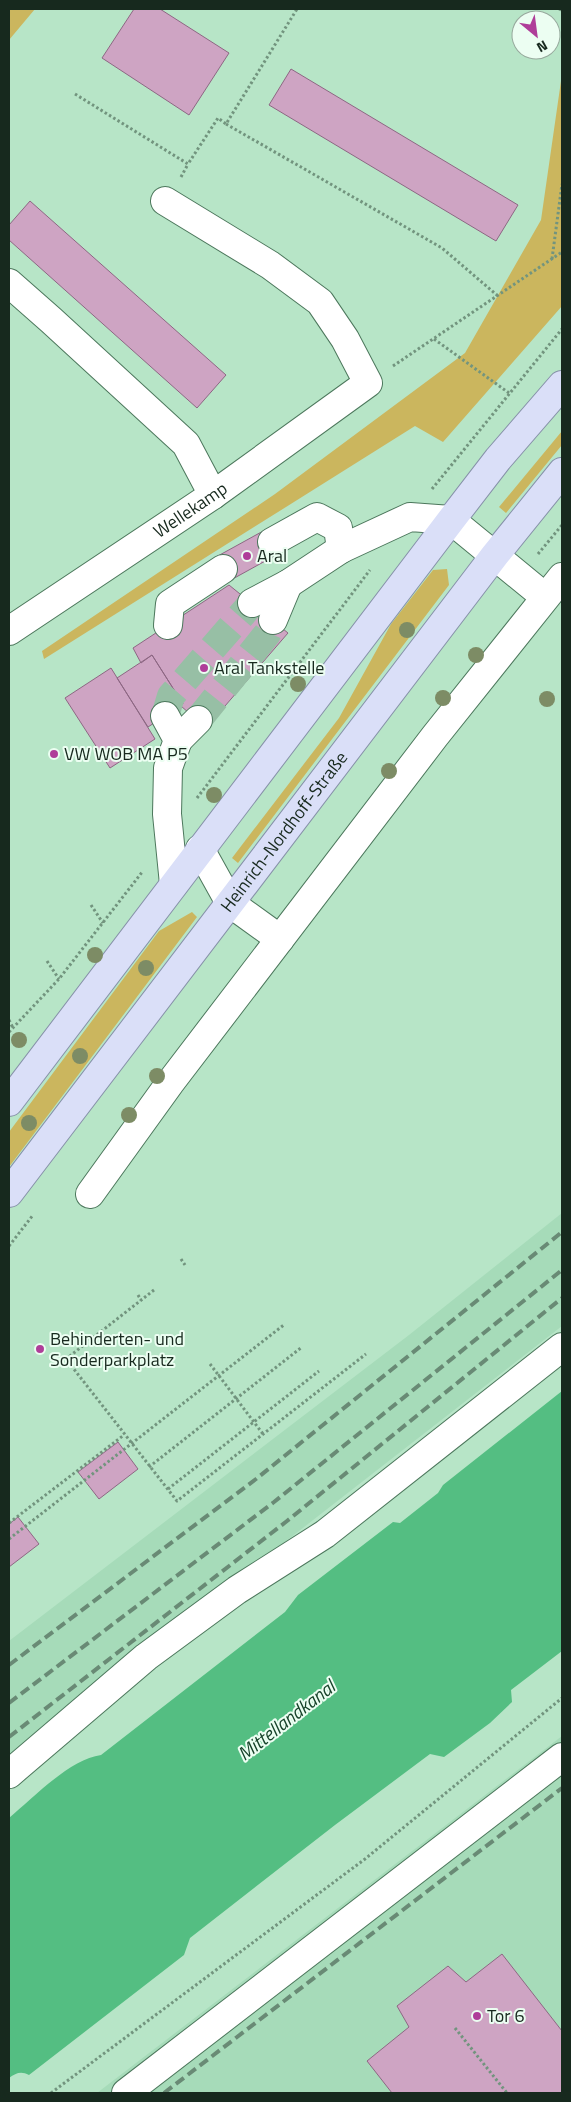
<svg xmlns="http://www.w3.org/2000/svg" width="571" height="2102" viewBox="0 0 571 2102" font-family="'Titillium Web',sans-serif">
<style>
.built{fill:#a6dbb9}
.green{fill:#cbb65e}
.water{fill:#54be82}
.building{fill:#cea4c3;stroke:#8d6783}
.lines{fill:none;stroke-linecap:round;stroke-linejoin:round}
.minor-tunnel{stroke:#97bfa5;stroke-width:28;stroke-dasharray:28 14;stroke-linecap:butt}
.minor-casing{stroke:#4c775c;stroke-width:30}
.major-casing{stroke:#8691a8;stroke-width:30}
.path{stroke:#72947e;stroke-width:3;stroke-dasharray:2.5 2.5;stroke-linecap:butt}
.minor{stroke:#fff;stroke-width:28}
.major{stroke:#dadff8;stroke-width:28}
.rail{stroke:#698a75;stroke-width:4;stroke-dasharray:10 5;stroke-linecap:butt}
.tree{fill:#7d8c65}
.poi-dot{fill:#af3e99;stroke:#ecfef2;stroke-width:2}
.labels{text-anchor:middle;stroke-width:4;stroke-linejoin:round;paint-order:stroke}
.street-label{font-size:18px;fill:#17291e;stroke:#ecfef2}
.poi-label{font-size:18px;fill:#17291e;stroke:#ecfef2;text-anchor:start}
.water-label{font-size:19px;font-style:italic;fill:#17432a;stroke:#ecfef2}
</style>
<rect width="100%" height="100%" fill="#b7e5c7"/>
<!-- built -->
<path class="built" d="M562 1213V1326L9 1757V1641L409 1335Z
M562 1736V2093H97Z"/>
<!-- green -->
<path class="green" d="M9 9H35L9 40Z
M562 74V306L443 442 415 426 44 659 42 651 275 494 465 353 541 220Z
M562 431V445L506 513 499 507Z
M447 569 449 585 238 863 232 858 339 718 391 624 433 570Z
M192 912 197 917 9 1167V1132L159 931Z"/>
<!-- water -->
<path class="water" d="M562 1391V1651L511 1690 512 1702 490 1723 444 1757 430 1754 335 1825 190 1938 184 1955 29 2075C21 2071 16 2073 9 2078V1818C33 1798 70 1759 101 1755L285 1612 298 1595 393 1522 400 1523 438 1493 443 1485Z"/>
<!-- building -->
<path class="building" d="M134 9H160L229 53 189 115 102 58Z
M291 69 518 205 496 241 269 105Z
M30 201 226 375 197 408 9 240V225Z
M265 530 278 554 229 581 216 557Z
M229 585 288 633 206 728 181 706 183 704 152 655 141 663 133 648Z
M152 655 183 704 148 727 117 678Z
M111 668 155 739 110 768 65 698Z
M118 1442 138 1469 99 1499 78 1472Z
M18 1517 39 1544 9 1567V1524Z
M502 1954 562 2031V2093H392L367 2061 409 2027 397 2006 448 1966 466 1982Z"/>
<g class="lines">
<!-- minor-tunnel -->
<path class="minor-tunnel" d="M165 716 171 696 252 603
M198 720 267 634 273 620"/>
<!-- minor casing -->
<g class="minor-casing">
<g id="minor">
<path d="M9 283 51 320 186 444 213 495"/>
<path d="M272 542 317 517 338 528 341 549"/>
<path d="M252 603 288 584 341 549 410 517 451 520 545 597"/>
<path d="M273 620 288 584"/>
<path d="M168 625 170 604 223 569"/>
<path id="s1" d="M9 631 213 495 368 383 345 339 320 302 270 265 165 201"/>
<path d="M165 716 178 740 168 768 167 814 174 884"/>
<path d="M178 740 198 720"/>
<path d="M200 849 230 903 280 939"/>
<path d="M90 1194 170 1083 435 736 562 577"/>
<path d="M9 1774 146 1657 237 1590 325 1534 562 1347"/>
<path d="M126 2093 562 1757"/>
</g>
</g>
<!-- major casing -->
<g class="major-casing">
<g id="major">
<path d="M9 1102 451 520 498 459 562 385"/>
<path id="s2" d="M9 1193 495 555 562 472"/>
</g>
</g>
<!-- path -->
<path class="path" d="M559 9 562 10
M75 94 188 164 218 118 226 124 297 9
M226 124 442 248 498 296
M181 177 188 164
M552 259 562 184
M434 339 509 393
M393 366 562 252
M432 489 562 329
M538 554 562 525
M197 798 370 570
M91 905 103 923
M47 961 59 979
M9 1020 13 1028
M9 1032 59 979 143 871
M9 1246 33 1215
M181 1259 185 1265
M154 1290 66 1359 177 1501 366 1354
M138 1295 141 1300
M88 1336 91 1340
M210 1364 263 1434
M149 1467 302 1347
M168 1489 319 1371
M9 1523 124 1435
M9 1539 285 1324
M455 2028 507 2093
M51 2093 365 1859 562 1698"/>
<!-- minor -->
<use href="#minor" class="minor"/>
<!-- major -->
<use href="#major" class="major"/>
<!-- rail -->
<path class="rail" d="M9 1665 256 1479 562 1232
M9 1703 274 1502 562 1270
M9 1737 287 1521 562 1298
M164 2093 562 1788"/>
</g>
<!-- trees -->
<g class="tree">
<circle cx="407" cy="630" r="8"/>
<circle cx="476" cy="655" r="8"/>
<circle cx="298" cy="684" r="8"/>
<circle cx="443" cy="698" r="8"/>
<circle cx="547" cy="699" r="8"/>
<circle cx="389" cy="771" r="8"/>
<circle cx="214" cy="795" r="8"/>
<circle cx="95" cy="955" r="8"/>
<circle cx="146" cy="968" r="8"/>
<circle cx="19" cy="1040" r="8"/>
<circle cx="80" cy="1056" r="8"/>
<circle cx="157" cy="1076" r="8"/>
<circle cx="129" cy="1115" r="8"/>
<circle cx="29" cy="1123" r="8"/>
</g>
<!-- markers -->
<g class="poi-dot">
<circle cx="247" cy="556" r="5"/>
<circle cx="204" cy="668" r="5"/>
<circle cx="54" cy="754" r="5"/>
<circle cx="40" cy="1349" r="5"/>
<circle cx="477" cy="2016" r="5"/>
</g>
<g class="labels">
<!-- street labels -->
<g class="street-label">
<text dy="6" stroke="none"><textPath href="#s1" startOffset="218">Wellekamp</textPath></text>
<text dy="6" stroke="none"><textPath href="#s2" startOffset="454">Heinrich-Nordhoff-Straße</textPath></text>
</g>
<!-- poi labels -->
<g class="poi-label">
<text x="257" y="562">Aral</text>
<text x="214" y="674">Aral Tankstelle</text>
<text x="64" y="760">VW WOB MA P5</text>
<text x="50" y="1345">Behinderten- und<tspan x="50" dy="21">Sonderparkplatz</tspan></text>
<text x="487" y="2022">Tor 6</text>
</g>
<!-- water labels -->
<g class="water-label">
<text transform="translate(286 1720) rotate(-38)" y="7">Mittellandkanal</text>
</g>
</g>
<!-- border -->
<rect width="571" height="2102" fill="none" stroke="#17291e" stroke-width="20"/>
<!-- north arrow -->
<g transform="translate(536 35) rotate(151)"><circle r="24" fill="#ecfef2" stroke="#97a99d"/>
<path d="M0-4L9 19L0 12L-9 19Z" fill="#af3e99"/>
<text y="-8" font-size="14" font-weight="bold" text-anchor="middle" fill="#17291e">N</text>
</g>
</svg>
